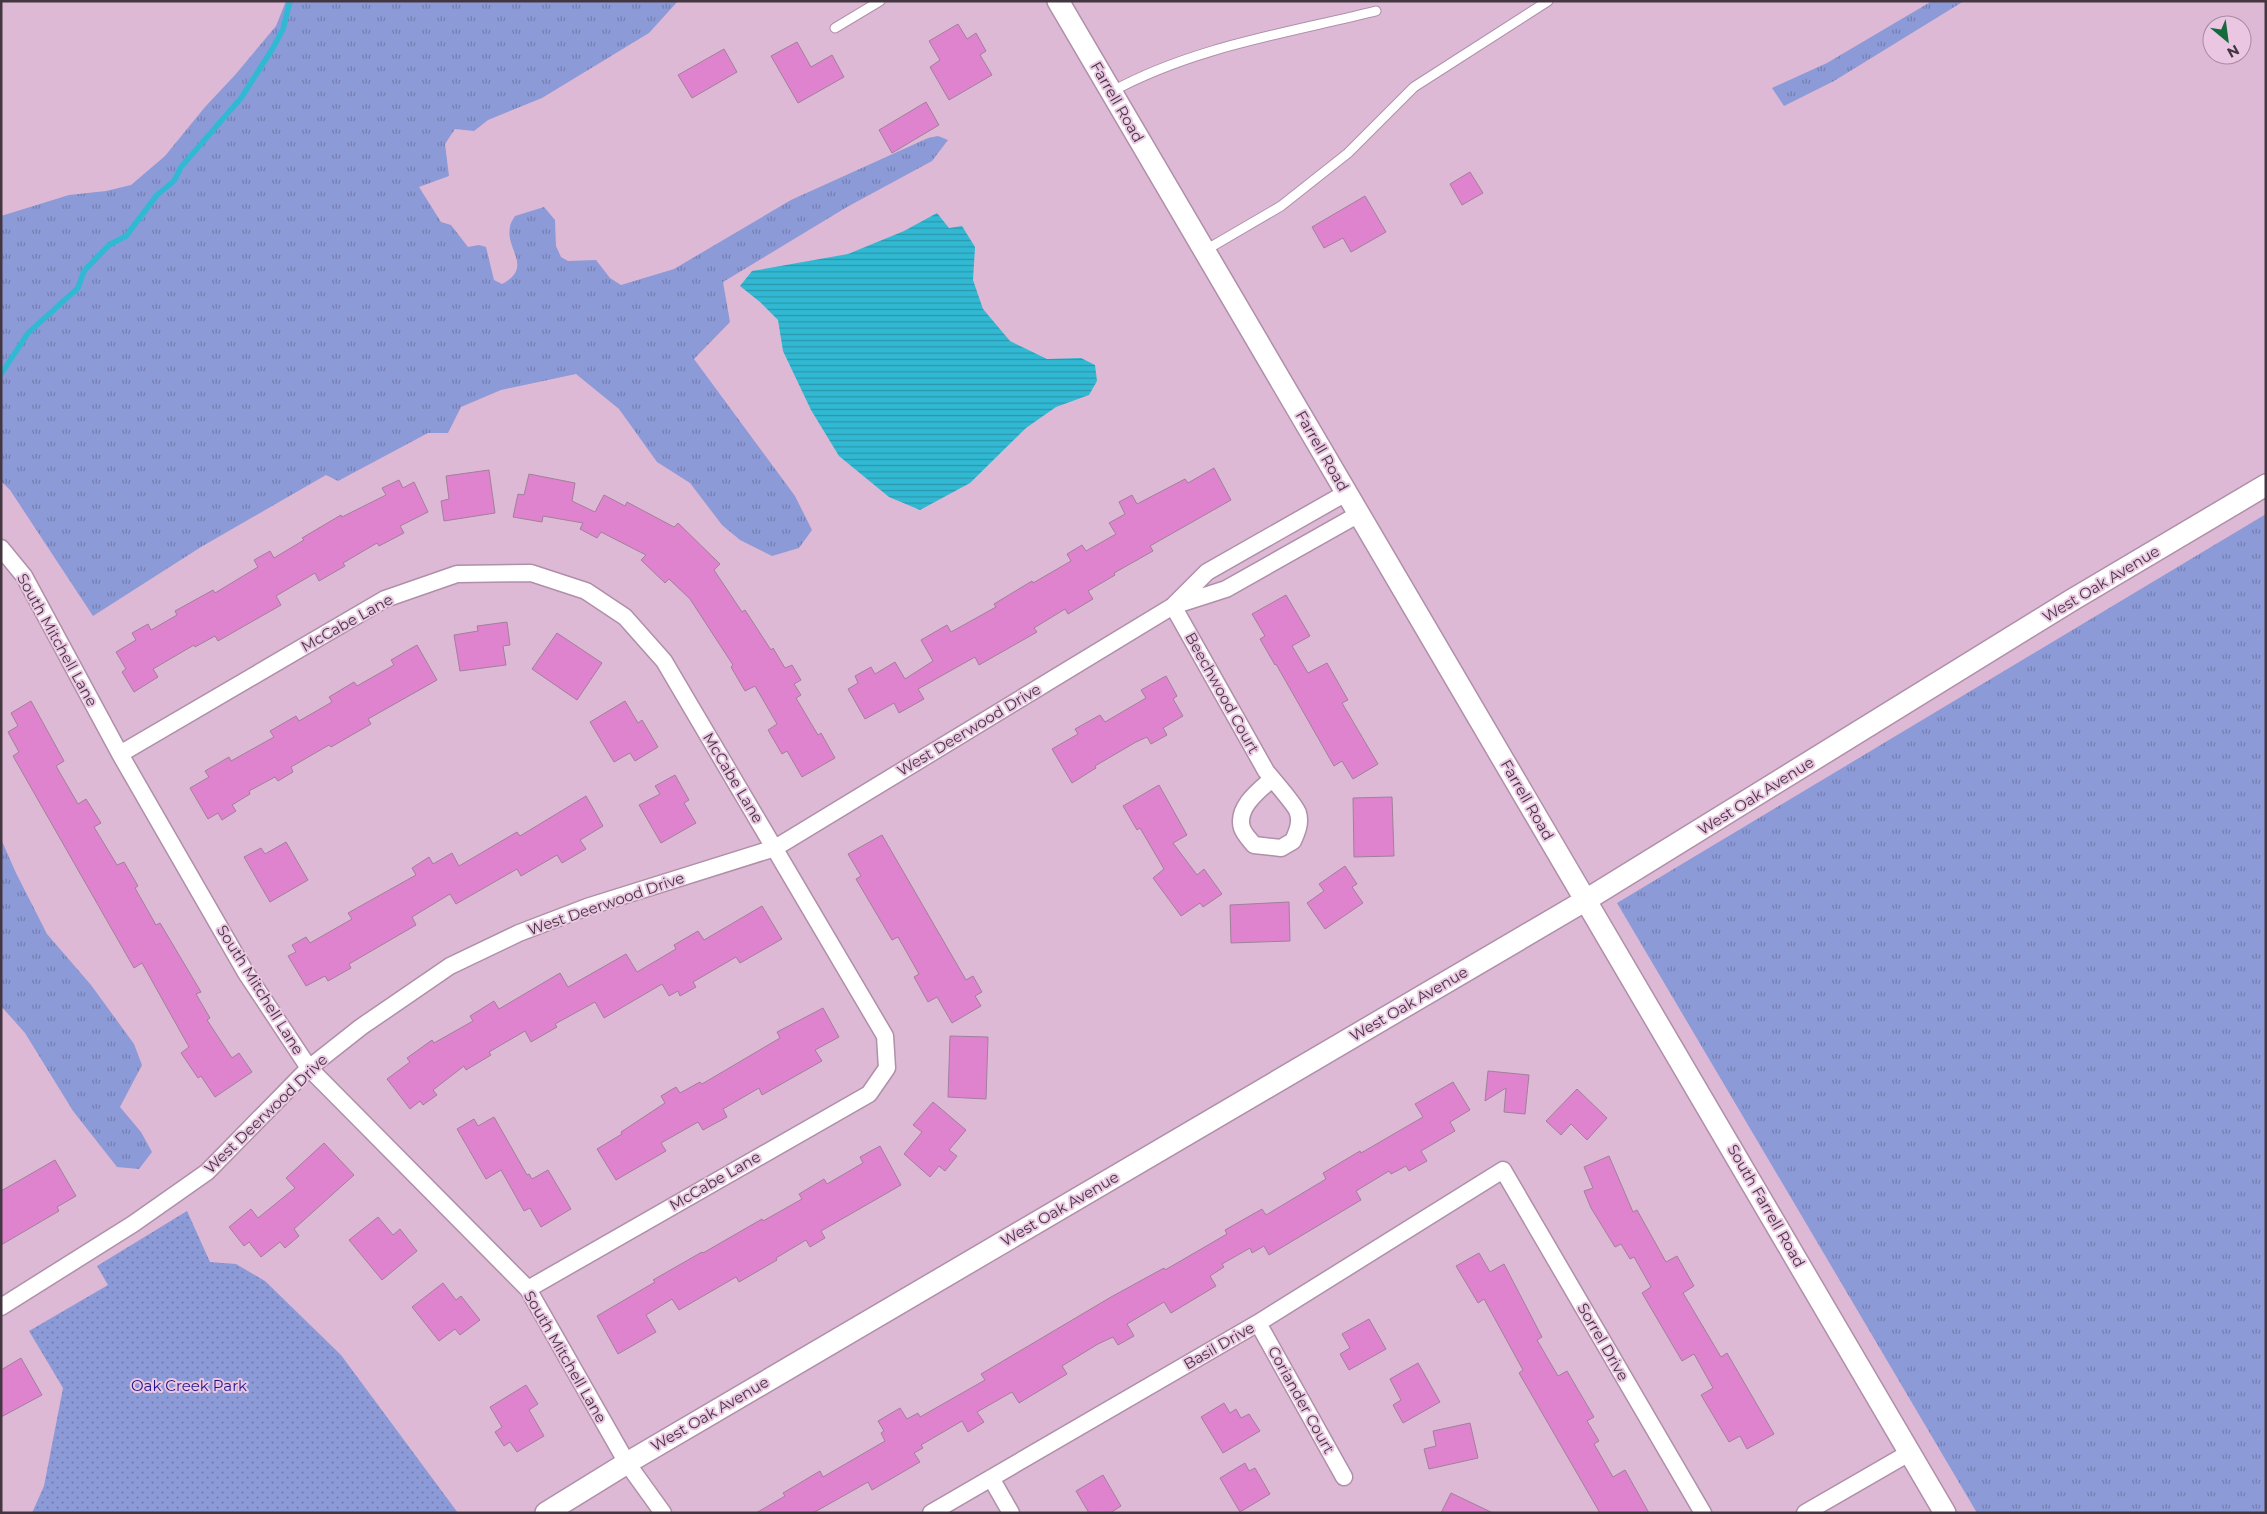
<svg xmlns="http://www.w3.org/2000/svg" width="2267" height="1514" viewBox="0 0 2267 1514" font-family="Montserrat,sans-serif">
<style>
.grass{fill:url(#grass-tufts)}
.park{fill:url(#park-dots)}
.water{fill:url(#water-rules)}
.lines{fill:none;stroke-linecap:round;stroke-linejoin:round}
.stream{stroke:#31b9d3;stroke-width:5.5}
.building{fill:#df83cf;stroke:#a1809a}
.service-casing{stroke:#b08fa9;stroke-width:11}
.minor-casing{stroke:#b08fa9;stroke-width:19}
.tertiary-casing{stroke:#b08fa9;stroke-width:24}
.service{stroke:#fff;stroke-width:9}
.minor{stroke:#fff;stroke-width:16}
.tertiary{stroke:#fff;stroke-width:21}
.labels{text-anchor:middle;stroke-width:4;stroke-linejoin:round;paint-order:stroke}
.street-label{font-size:15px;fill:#443641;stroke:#eac6e2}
.park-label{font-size:15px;fill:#201588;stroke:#eac6e2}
</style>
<defs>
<pattern id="grass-tufts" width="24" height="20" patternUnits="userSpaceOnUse" patternTransform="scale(1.25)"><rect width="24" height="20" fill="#8c9ad7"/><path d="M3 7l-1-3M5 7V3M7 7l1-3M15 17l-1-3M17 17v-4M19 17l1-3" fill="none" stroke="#747eb0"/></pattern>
<pattern id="park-dots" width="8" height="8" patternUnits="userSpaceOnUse" patternTransform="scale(1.25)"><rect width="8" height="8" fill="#8c9ad7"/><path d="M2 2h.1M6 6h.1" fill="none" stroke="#747eb0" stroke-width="1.8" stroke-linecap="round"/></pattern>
<pattern id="water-rules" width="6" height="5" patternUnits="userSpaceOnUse" patternTransform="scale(1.25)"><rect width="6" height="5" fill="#31b9d3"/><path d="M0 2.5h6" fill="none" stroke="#2b97ad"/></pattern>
</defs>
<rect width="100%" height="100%" fill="#ddb9d5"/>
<!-- grass -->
<path class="grass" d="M286 1H678L649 33 542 98 488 120 474 131 455 129 445 144 449 176 419 187 441 222 451 225 468 247 479 245 486 247 494 280 502 284C534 267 505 249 510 227 510 224 513 219 515 216L544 207 555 220 556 246 561 257 568 261 596 260 610 278 621 285 674 269 791 200 928 138 938 136 948 140 932 161 847 207 723 282 730 322 694 359 795 496 812 530 799 548 772 556 740 540 722 525 690 483 657 462 619 409 576 374 501 390 461 407 448 433H428L338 481 326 475 201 547 93 616 10 490 1 481V216L69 195 106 191 131 185 165 156 205 107 235 75 276 26Z
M1932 1H1964L1834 81 1784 106 1772 88 1827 63Z
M2266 514V1513H1977L1617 903Z
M1 839 16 873 47 934 91 985 134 1044 142 1065 120 1107 141 1132 152 1152 139 1169 117 1167 73 1111 25 1033 1 1006Z"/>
<!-- park -->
<path class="park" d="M187 1211 210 1262 236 1264 265 1281 341 1355 458 1513H32L44 1486 63 1388 29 1331 108 1285 97 1266Z"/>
<!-- water -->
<path class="water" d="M937 213 949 228 962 226 975 247 973 280 983 309 1010 341 1047 359 1081 358 1095 365 1097 381 1089 395 1056 407 1026 428 970 483 920 510 889 497 839 456 811 410 783 351 778 320 760 302 740 286 752 271 848 254 904 231Z"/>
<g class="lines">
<!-- stream -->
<path class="stream" d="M1 374 28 333 78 288 84 271 109 245 126 236 157 195 174 181 181 167 241 98 273 48 283 29 290 1"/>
</g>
<!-- building -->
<path class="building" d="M958 24 967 39 976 33 986 51 980 55 992 75 949 100 930 67 940 60 929 41Z
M797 42 811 67 832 55 844 77 798 103 771 56Z
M724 49 737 72 692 98 678 75Z
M926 102 939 125 892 153 879 130Z
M1470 172 1483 193 1462 205 1450 184Z
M1365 196 1386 232 1351 252 1343 238 1324 248 1312 227Z
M1214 468 1231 500 1150 546 1153 551 1114 573 1115 575 1088 591 1093 599 1068 614 1065 609 1034 628 1037 632 979 665 975 657 918 689 924 699 899 713 894 703 865 719 848 689 858 683 855 676 871 667 875 674 895 662 905 679 933 661 921 640 947 625 951 632 996 607 994 604 1032 581 1033 583 1071 561 1067 554 1082 545 1086 551 1116 534 1109 523 1125 514 1119 502 1132 495 1137 504 1185 479 1188 483Z
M489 470 495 513 444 521 441 501 449 499 446 476Z
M529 474 575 483 572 501 595 512 604 495 625 506 627 502 674 527 678 523 720 564 714 570 742 612 745 610 771 650 773 648 785 668 792 665 801 680 794 684 801 695 796 698 818 735 821 733 835 758 802 777 787 751 782 754 768 730 777 724 755 686 745 691 731 667 733 665 690 599 669 579 665 583 641 560 646 555 601 532 597 538 580 529 583 523 543 516 542 522 513 517 518 494 524 495Z
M399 480 403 488 414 482 428 512 400 526 404 533 379 546 377 543 343 563 345 566 319 581 315 573 276 596 281 605 218 641 215 636 195 647 194 645 153 669 158 677 134 692 122 672 126 669 116 652 136 640 132 633 148 624 151 630 177 615 175 611 213 590 215 593 258 567 254 560 270 551 274 558 304 540 302 538 341 515 342 517 386 495 382 488Z
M1286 595 1310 636 1292 646 1308 673 1327 663 1348 700 1342 703 1378 764 1353 779 1342 761 1334 766 1276 664 1275 665 1260 639 1265 636 1252 614Z
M507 622 510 645 503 646 506 665 460 671 454 635 478 631 477 626Z
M557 633 602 663 577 700 532 669Z
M417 645 437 680 368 719 371 724 331 747 329 745 291 767 293 772 278 781 275 777 249 791 250 794 232 805 236 811 222 820 218 813 208 819 190 788 209 777 205 771 229 757 231 761 274 737 270 731 296 716 299 721 332 702 329 697 354 682 357 686 394 665 391 660Z
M1166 676 1177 696 1173 699 1183 716 1163 728 1167 735 1151 744 1147 737 1136 742 1095 766 1096 768 1072 783 1052 749 1078 734 1075 729 1100 715 1105 722 1146 698 1141 690Z
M31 701 64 761 56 766 78 804 86 799 101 823 94 827 117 865 124 862 138 886 135 888 156 925 160 923 201 992 196 994 210 1018 207 1020 232 1058 239 1053 252 1072 215 1097 201 1076 198 1078 181 1053 189 1047 142 963 134 968 13 756 19 752 8 732 18 726 11 713Z
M625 701 638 723 642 720 658 747 635 761 630 753 614 762 590 722Z
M675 775 689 800 684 803 696 823 661 843 639 805 660 794 655 786Z
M1159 785 1187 835 1173 843 1197 875 1204 869 1222 894 1203 907 1200 903 1181 916 1153 878 1164 869 1140 828 1137 830 1123 806Z
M586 796 603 826 580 840 586 849 562 863 557 855 521 876 517 869 456 904 450 894 412 917 416 925 349 964 351 968 328 981 325 976 306 986 288 956 296 952 292 945 306 937 310 943 352 919 348 913 416 875 412 868 429 857 433 864 452 853 459 866 517 832 520 836Z
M1392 797 1394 856 1354 857 1353 798Z
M882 835 966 980 973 976 982 992 975 996 981 1006 952 1023 937 997 928 1002 914 977 919 974 898 937 892 940 856 879 861 876 848 854Z
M286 842 308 880 270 902 244 857 261 848 265 854Z
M1345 866 1357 884 1352 887 1363 903 1325 929 1307 903 1324 891 1319 884Z
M1289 902 1290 941 1231 943 1230 905Z
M762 906 782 939 740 963 736 957 693 982 696 987 680 996 678 991 669 996 662 984 604 1018 595 1002 555 1024 557 1027 531 1042 525 1031 489 1052 491 1055 466 1070 464 1066 433 1090 437 1095 423 1105 420 1101 410 1109 387 1079 410 1062 407 1058 432 1040 434 1043 473 1021 470 1016 494 1001 499 1009 560 973 568 987 626 954 637 972 676 949 674 945 698 931 704 940Z
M823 1008 839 1037 815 1050 822 1061 762 1095 759 1088 723 1109 727 1117 703 1130 698 1122 661 1143 666 1151 616 1180 597 1149 622 1134 621 1132 665 1103 661 1096 676 1087 680 1093 700 1082 702 1084 780 1038 777 1032Z
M950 1036 988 1037 986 1099 948 1097Z
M1488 1071 1529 1075 1525 1114 1504 1112 1506 1088 1485 1101Z
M1453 1082 1470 1110 1450 1122 1455 1131 1421 1151 1427 1161 1409 1171 1406 1166 1391 1174 1389 1171 1356 1191 1361 1200 1269 1255 1264 1246 1252 1253 1250 1248 1222 1264 1224 1267 1210 1276 1216 1286 1171 1313 1164 1302 1127 1324 1134 1336 1118 1345 1113 1337 1098 1344 1062 1366 1067 1374 1019 1403 1012 1392 977 1412 984 1422 968 1432 962 1421 921 1445 923 1448 914 1453 920 1462 872 1490 868 1482 813 1513H756L785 1496 783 1493 820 1471 823 1477 885 1441 881 1433 884 1431 878 1421 900 1408 907 1419 918 1413 920 1417 985 1380 981 1374 1111 1297 1164 1268 1165 1270 1227 1234 1225 1230 1262 1209 1266 1215 1326 1179 1323 1173 1360 1151 1361 1153 1423 1117 1415 1104Z
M1577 1089 1607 1118 1587 1140 1571 1124 1561 1135 1546 1121Z
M933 1102 966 1130 949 1150 957 1156 945 1171 939 1166 930 1177 904 1154 922 1132 913 1125Z
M494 1117 527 1175 529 1174 532 1179 548 1170 571 1209 541 1227 530 1208 524 1211 501 1170 486 1179 457 1129 474 1119 478 1126Z
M324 1143 354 1175 294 1229 299 1236 285 1248 280 1242 261 1257 249 1242 244 1246 229 1227 251 1209 258 1218 295 1188 286 1178Z
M880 1146 901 1185 821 1231 825 1238 810 1247 806 1240 776 1258 777 1260 739 1282 736 1277 679 1310 672 1299 646 1315 656 1332 618 1354 597 1316 655 1282 653 1280 702 1252 703 1253 762 1219 763 1221 802 1199 799 1194 824 1179 827 1184 863 1163 860 1157Z
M1609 1156 1633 1212 1637 1210 1666 1262 1677 1256 1694 1286 1683 1293 1721 1357 1727 1353 1774 1434 1747 1449 1740 1436 1729 1442 1701 1395 1713 1388 1694 1354 1682 1361 1642 1293 1651 1287 1634 1257 1630 1259 1621 1244 1615 1247 1591 1208 1584 1191 1593 1188 1584 1167Z
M55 1160 76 1196 57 1207 59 1211 1 1245V1191Z
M378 1217 393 1235 400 1229 417 1251 382 1280 349 1240Z
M1479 1253 1490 1272 1504 1264 1542 1337 1537 1340 1558 1376 1567 1371 1594 1417 1587 1421 1599 1441 1594 1444 1613 1477 1625 1470 1649 1513H1600L1519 1373 1523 1370 1484 1299 1478 1303 1456 1266Z
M443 1283 456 1300 461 1296 480 1320 460 1335 455 1329 439 1341 412 1307Z
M1369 1319 1386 1349 1349 1370 1340 1354 1350 1348 1342 1334Z
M21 1358 42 1395 1 1417V1370Z
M1418 1363 1440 1402 1403 1423 1393 1405 1401 1400 1390 1379Z
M526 1385 538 1404 529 1410 544 1436 517 1452 510 1442 504 1446 495 1432 502 1427 490 1407Z
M1224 1403 1230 1413 1236 1409 1241 1418 1249 1414 1260 1431 1223 1453 1201 1417Z
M1470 1423 1478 1458 1429 1469 1424 1449 1436 1446 1433 1431Z
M1245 1463 1249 1471 1255 1468 1270 1494 1240 1512 1220 1478Z
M1103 1475 1121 1506 1110 1513H1089L1076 1491Z
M1451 1493 1493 1513H1441Z"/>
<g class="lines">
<!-- service casing -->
<g class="service-casing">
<path id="service" d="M835 28 880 1
M1111 92C1193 47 1287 33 1376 11
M1204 251 1281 206 1348 153 1414 87 1548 1"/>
</g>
<!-- minor casing -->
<g class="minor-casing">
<path id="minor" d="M1 548 24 576 120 754 246 973 309 1068 528 1289 627 1463 663 1513
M1174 605 1207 572 1346 493
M1173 606 1266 771C1272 779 1296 805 1298 813 1301 823 1297 832 1293 841L1281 848 1254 845C1250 840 1244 834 1242 828 1236 808 1258 791 1272 779
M120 754 385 599 457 574 531 573 586 591 625 617 664 661 885 1036 887 1068 869 1094 528 1289
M1 1307 133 1224 207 1172 309 1068 361 1027 450 966 519 933 587 907 775 848 1173 606 1226 589 1359 514
M1258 1323 1344 1477
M991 1478 1011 1513
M931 1513 1258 1323 1503 1170 1703 1513
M1805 1513 1909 1453"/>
</g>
<!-- tertiary casing -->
<g class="tertiary-casing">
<path id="tertiary" d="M1058 1 1945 1513
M546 1513 627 1463 1586 900 2072 600 2266 485"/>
</g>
<!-- service -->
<use href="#service" class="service"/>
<!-- minor -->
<use href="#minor" class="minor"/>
<!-- tertiary -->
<use href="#tertiary" class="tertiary"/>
</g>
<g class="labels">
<!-- street labels -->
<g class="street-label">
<text transform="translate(1117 102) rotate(60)" y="5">Farrell Road</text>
<text transform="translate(1322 451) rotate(60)" y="5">Farrell Road</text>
<text transform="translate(2101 584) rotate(-31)" y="5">West Oak Avenue</text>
<text transform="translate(347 623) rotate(-29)" y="5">McCabe Lane</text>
<text transform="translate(57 640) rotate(61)" y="5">South Mitchell Lane</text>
<text transform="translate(1222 693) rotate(61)" y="5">Beechwood Court</text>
<text transform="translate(969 730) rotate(-31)" y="5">West Deerwood Drive</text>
<text transform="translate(733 778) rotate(59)" y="5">McCabe Lane</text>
<text transform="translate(1756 796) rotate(-32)" y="5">West Oak Avenue</text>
<text transform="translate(1527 800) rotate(60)" y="5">Farrell Road</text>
<text transform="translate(606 904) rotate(-19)" y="5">West Deerwood Drive</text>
<text transform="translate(260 990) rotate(58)" y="5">South Mitchell Lane</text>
<text transform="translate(1409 1004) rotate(-30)" y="5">West Oak Avenue</text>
<text transform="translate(266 1114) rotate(-44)" y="5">West Deerwood Drive</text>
<text transform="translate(715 1181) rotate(-30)" y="5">McCabe Lane</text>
<text transform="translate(1766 1206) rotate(60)" y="5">South Farrell Road</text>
<text transform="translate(1060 1209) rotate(-30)" y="5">West Oak Avenue</text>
<text transform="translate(1603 1342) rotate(60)" y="5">Sorrel Drive</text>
<text transform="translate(1219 1346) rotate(-30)" y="5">Basil Drive</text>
<text transform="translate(565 1357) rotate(60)" y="5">South Mitchell Lane</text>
<text transform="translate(1301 1400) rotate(61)" y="5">Coriander Court</text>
<text transform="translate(710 1414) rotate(-30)" y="5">West Oak Avenue</text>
</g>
<!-- park labels -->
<g class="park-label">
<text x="189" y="1391">Oak Creek Park</text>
</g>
</g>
<!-- border -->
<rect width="2267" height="1514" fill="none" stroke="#443641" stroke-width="5"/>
<!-- north arrow -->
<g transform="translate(2227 40) rotate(151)"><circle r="24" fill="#eac6e2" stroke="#a88ca2"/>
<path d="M0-4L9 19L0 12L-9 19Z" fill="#156a3c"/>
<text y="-8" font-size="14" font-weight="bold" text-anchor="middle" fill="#443641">N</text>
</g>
</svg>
